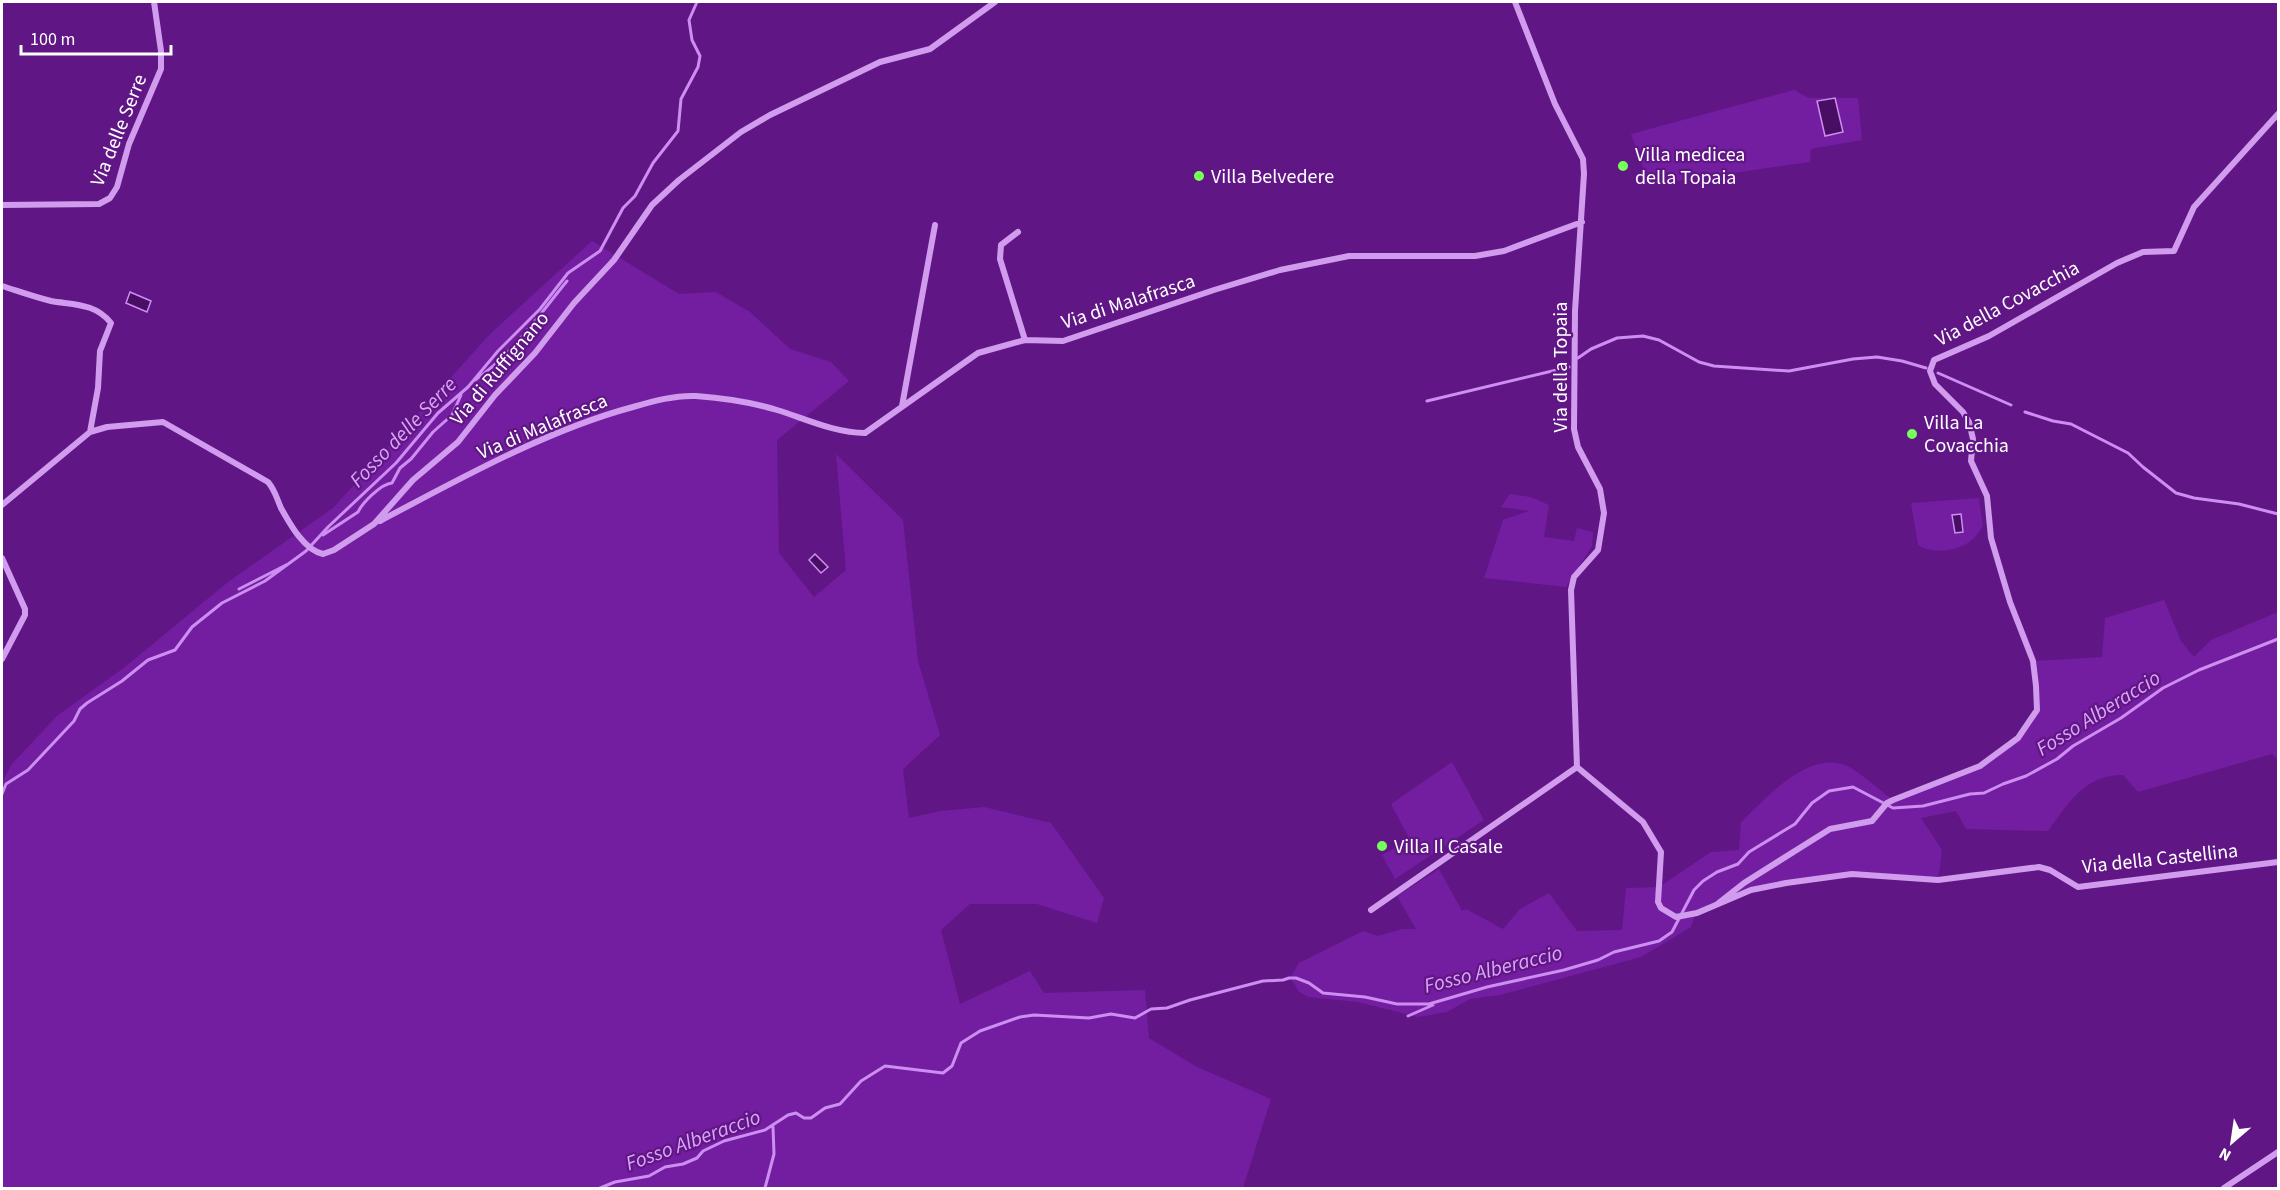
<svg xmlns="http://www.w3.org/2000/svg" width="2280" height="1190" viewBox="0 0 2280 1190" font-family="'Source Sans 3',sans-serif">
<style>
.green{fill:#731ea0}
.water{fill:#480e63;stroke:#cd8df1;stroke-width:1.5}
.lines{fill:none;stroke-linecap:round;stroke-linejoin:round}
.stream{stroke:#cd8df1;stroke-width:3}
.minor{stroke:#d19bee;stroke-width:6}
.poi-dot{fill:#76ff58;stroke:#611686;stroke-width:2}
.labels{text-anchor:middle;stroke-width:4.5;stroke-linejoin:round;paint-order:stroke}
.street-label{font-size:20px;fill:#fff;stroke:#611686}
.poi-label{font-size:20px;fill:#fff;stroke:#611686;text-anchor:start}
.water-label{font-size:21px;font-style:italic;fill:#daa6f6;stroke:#611686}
</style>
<rect width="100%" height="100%" fill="#611686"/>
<!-- green -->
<path class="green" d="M1794 90 1809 98H1858L1862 140 1811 149 1810 162 1649 185 1631 134Z
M592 241 679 294 716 292 750 312 790 349 831 362 849 381 777 440 779 553 814 597 846 570 836 454 903 520 918 661 940 735 903 769 909 818 941 811 984 807 1051 823 1104 898 1097 923 1037 904H970L941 930 960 1004 1030 971 1044 993 1145 990 1149 1038 1197 1067 1271 1099 1243 1188H2V782L12 764 57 716 125 667 228 582 333 508 490 334Z
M1510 494 1531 497 1549 505 1544 537 1574 541 1577 528 1593 532 1592 546 1566 587 1484 578 1503 520 1529 511 1501 507Z
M1979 498 1983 526C1980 530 1977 535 1974 538 1962 551 1933 555 1918 545L1911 503Z
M2164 600 2181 641 2194 657 2211 640 2278 612V760L2272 754 2138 792 2123 775C2084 775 2069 803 2048 831L1966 829 1956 811 1921 818 1942 850 1938 880 1852 874 1770 885 1696 912 1691 927 1641 957 1500 995 1470 999 1447 1012 1418 1017 1358 1002 1309 997 1299 992 1292 980V975L1299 963 1363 931 1378 936 1402 929H1416L1397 896 1439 869 1462 911 1466 909 1503 929 1520 909 1549 893 1577 931 1622 930 1626 888 1659 887 1711 852 1739 850 1741 822C1767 797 1812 746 1851 768 1866 777 1879 790 1893 800L1980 766 2018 738 2037 710 2033 661 2102 657 2105 618Z
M1452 762 1484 820 1395 879 1382 855 1410 840 1391 804Z"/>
<!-- water -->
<path class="water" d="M1835 98 1843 132 1825 136 1817 101Z
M130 292 151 301 147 312 126 303Z
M1961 514 1963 532 1955 533 1952 515Z
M815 554 828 567 821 573 809 560Z"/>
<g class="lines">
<!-- stream -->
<path class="stream" d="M1578 358 1591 349 1617 338 1643 336 1659 340 1699 362 1714 366 1789 371 1853 359 1877 357 1902 361 1926 368
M1938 373 2011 405
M475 380C513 354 539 315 567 281
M1427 401 1569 367
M2025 412 2053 421 2071 424 2128 453 2143 467 2176 493 2194 498 2239 504 2278 514
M323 535 358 512C363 502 381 484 392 483L400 468 411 459 433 432 452 415 461 395
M239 589 288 564
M2 794 6 784 28 770 74 721 80 709 87 703 122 681 148 660 175 650 192 627 222 603 265 581 306 551 328 527 396 463 438 413 468 387 498 351 540 309 568 273 600 251 623 208 635 196 653 163 678 131 681 99 698 67 700 56 692 40 689 20 697 2
M1408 1016 1433 1005
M600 1188 615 1182 649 1176 665 1167 683 1164 697 1158 703 1151 724 1141 765 1130 788 1115 796 1113 804 1118H811L825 1108 840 1104 861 1081 885 1066 943 1073 952 1066 961 1043 980 1031 1020 1017 1034 1015 1089 1018 1111 1014 1135 1018 1151 1009 1167 1008 1190 1000 1263 981 1283 980 1289 978H1296L1309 983 1323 993 1365 997 1397 1004H1429L1487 987 1564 970 1598 960 1614 952 1659 941 1672 932 1694 890 1703 881 1717 872 1738 864 1749 852 1795 824 1812 803 1829 791 1853 787 1893 808 1923 806 1970 794 1984 793 2003 784 2026 776 2057 759 2073 746 2121 718 2163 688 2199 670 2278 639
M765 1188 774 1154 773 1127"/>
<!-- minor -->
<path class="minor" d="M1515 2 1555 104 1583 159 1584 174 1575 311 1574 429 1578 447 1600 489 1604 513 1598 550 1574 577 1571 590 1577 767
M2 205 99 204 110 198 117 187 129 144 161 69V51L154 2
M1018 232 1001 245 1000 259 1025 340
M2 286C18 291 34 297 51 301 74 305 95 303 111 323L100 351 98 388 90 432
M902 406 935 225
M2 505 90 432 107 427 163 422 268 482C275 490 277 499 281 508 290 524 304 550 323 554L334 550 374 524 413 480 458 442 495 395 535 353 574 303 614 260 652 205 679 180 741 132 770 115 880 62 930 49 995 2
M380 521C459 479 547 430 633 407 654 401 675 395 696 396 723 398 751 402 777 410 806 419 835 433 865 433L978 353 1025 340 1063 341 1214 290 1280 270 1349 256H1475L1504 251 1582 222
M2 558 25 609V615L2 659
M1577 767 1643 822 1661 852 1658 902 1661 908 1676 917 1697 913 1751 890 1786 883 1852 874 1938 880 2039 867 2050 870 2078 887 2278 862
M1716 905 1744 883 1830 829 1872 821 1887 803 1893 800 1980 766 2018 738 2037 710 2036 686 2033 661 2010 602 1991 538 1987 496 1971 461 1973 439 1969 422 1963 412 1935 384 1930 371 1934 360 1989 336 2117 263 2143 252 2174 251 2194 207 2278 114
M1371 910 1577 767
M2224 1188 2278 1152"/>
</g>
<!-- markers -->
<g class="poi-dot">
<circle cx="1623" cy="166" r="6"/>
<circle cx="1199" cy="176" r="6"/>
<circle cx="1912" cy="434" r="6"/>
<circle cx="1382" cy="846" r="6"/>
</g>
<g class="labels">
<!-- street labels -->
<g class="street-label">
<text transform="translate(118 130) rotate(-68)" y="7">Via delle Serre</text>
<text transform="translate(1128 301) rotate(-18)" y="7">Via di Malafrasca</text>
<text transform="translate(2007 303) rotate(-28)" y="7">Via della Covacchia</text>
<text transform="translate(1560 367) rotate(-90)" y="7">Via della Topaia</text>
<text transform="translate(499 368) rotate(-50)" y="7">Via di Ruffignano</text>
<text transform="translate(542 426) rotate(-23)" y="7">Via di Malafrasca</text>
<text transform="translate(2160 858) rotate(-6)" y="7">Via della Castellina</text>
</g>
<!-- poi labels -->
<g class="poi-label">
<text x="1635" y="161">Villa medicea<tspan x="1635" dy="23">della Topaia</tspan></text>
<text x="1211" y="183">Villa Belvedere</text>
<text x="1924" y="429">Villa La<tspan x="1924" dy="23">Covacchia</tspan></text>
<text x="1394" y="853">Villa Il Casale</text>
</g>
<!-- water labels -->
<g class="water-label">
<text transform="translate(403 432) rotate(-46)" y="7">Fosso delle Serre</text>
<text transform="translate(2098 713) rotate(-32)" y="7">Fosso Alberaccio</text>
<text transform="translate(1493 969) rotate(-14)" y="7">Fosso Alberaccio</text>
<text transform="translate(693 1140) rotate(-20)" y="7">Fosso Alberaccio</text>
</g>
</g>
<!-- border -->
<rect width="2280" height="1190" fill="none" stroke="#ffffff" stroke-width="6"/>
<!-- north arrow -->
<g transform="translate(2232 1142) rotate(209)" stroke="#611686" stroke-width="4.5" paint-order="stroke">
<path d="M0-4.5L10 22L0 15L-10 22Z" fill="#ffffff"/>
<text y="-9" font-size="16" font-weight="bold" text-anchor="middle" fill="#ffffff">N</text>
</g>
<!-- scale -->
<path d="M21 45v9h150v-9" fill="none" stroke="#ffffff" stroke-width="3"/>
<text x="30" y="45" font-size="18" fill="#ffffff" stroke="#611686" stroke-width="4.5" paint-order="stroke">100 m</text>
</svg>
